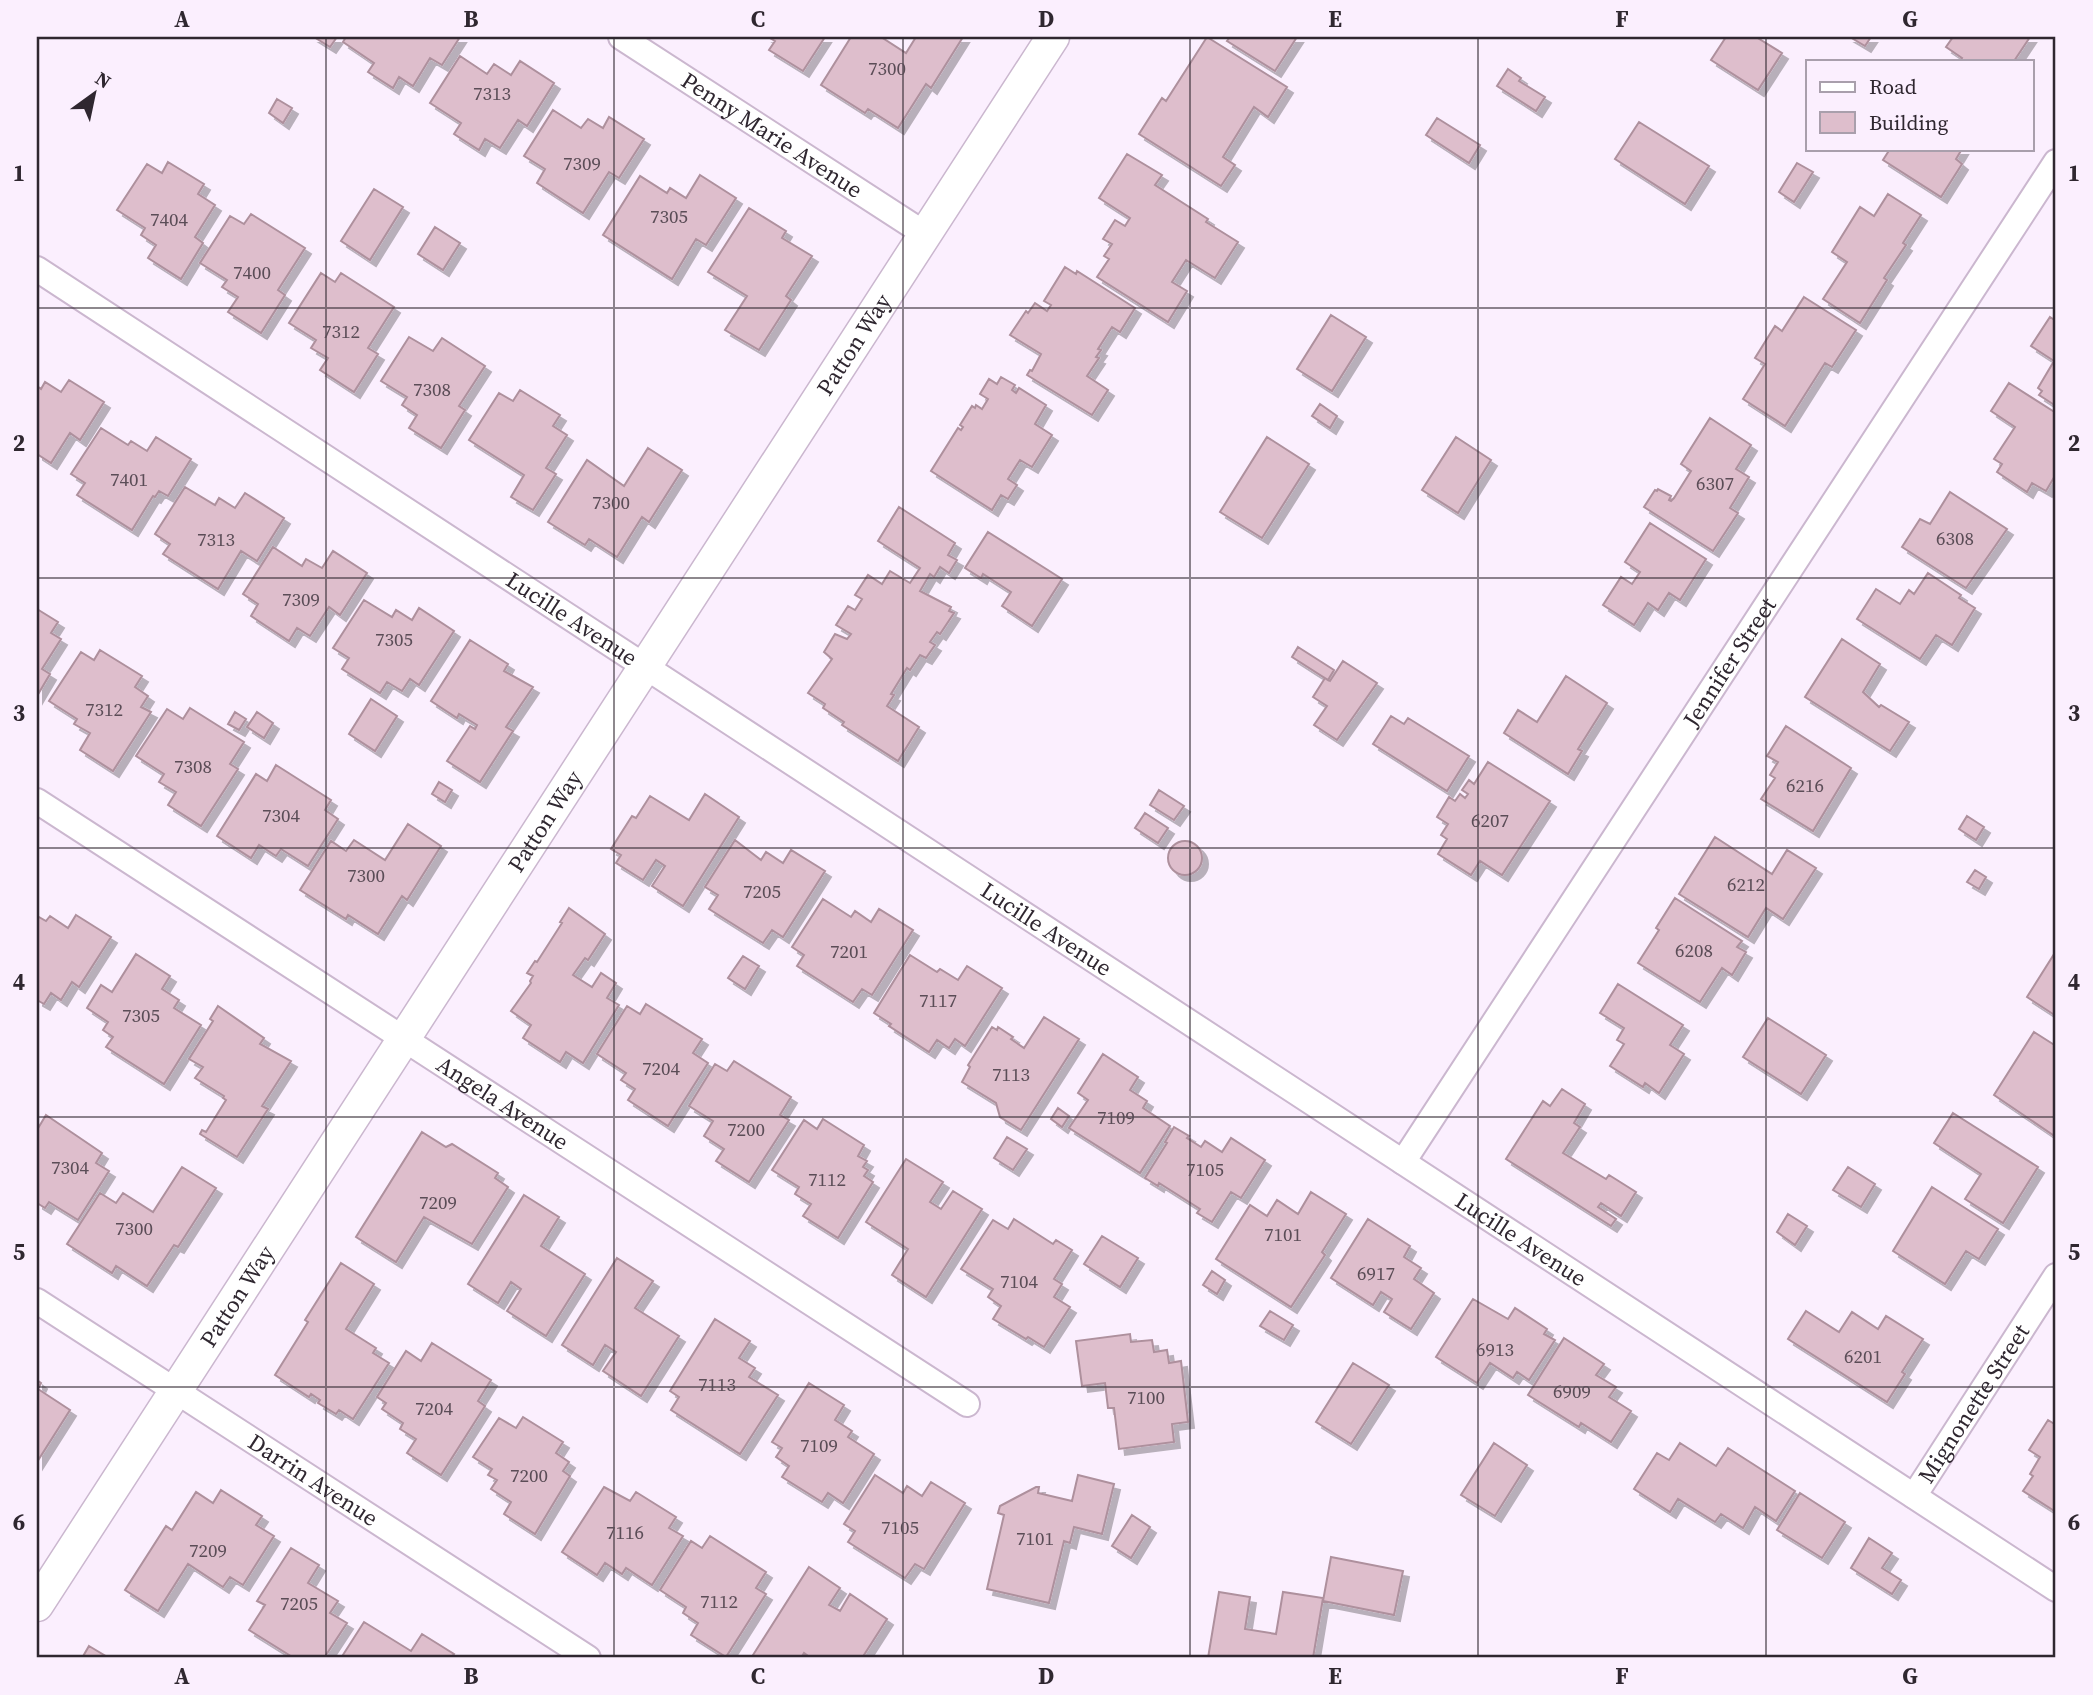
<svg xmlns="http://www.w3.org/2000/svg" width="2093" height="1695" viewBox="0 0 2093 1695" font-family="'Source Serif 4',serif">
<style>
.building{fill:#debecc;stroke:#ae909d;stroke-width:2;filter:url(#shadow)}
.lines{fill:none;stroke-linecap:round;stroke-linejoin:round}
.minor-casing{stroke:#cbb7cf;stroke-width:28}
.tertiary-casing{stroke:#cbb7cf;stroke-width:35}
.minor{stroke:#fff;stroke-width:24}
.tertiary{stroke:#fff;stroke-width:32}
.grid{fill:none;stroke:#2f2730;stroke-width:2;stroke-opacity:0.55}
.labels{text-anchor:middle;stroke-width:7;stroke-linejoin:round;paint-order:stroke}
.number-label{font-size:19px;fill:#5b4d57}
.street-label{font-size:23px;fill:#2f2730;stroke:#fbeffe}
.neatline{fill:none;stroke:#2f2730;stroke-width:2.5}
.grid-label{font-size:23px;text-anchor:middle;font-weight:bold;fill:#2f2730}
</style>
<defs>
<filter id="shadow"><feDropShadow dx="6" dy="6" stdDeviation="0" flood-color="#0004"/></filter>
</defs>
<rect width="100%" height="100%" fill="#fbeffe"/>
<!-- building -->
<path class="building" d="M314 37H337L330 47Z
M346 37H460L442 65 430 58 413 86 399 77 393 88 368 72 374 63 343 42Z
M768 37H825L803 71 769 50 775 41Z
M851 37H881L906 53 916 37H963L931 88 926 84 898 128 868 109 865 113 821 85Z
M1207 37 1287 87 1268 117 1254 107 1223 157 1235 165 1221 186 1139 134 1162 98 1166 101Z
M1230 37H1297L1275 71 1227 41Z
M1726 37H1756L1782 53 1758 90 1711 60Z
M1850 37H1871L1865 46Z
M1953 37H2030L2014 61H1960L1962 58 1946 47Z
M460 56 487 74 494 64 511 75 520 61 554 83 527 126 518 120 500 148 485 139 479 150 454 134 461 123 430 103Z
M1508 69 1521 78 1519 81 1545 97 1536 111 1497 86Z
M277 99 292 108 283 123 269 113Z
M553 110 581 128 588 119 603 128 609 117 644 139 619 178 609 172 583 213 537 183 545 169 524 156Z
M1437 118 1480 145 1469 163 1426 135Z
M1639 122 1709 166 1685 204 1615 159Z
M1890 149H1962L1956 159 1962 164 1941 197 1883 160Z
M1127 154 1162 175 1155 185 1208 219 1206 222 1238 242 1215 278 1186 260 1172 282 1187 291 1168 322 1097 277 1109 259 1104 256 1112 244 1103 239 1115 220 1125 226 1130 218 1099 198Z
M168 162 204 184 198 194 215 205 195 237 203 243 181 279 148 258 156 245 141 235 145 228 117 210 147 164 162 173Z
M1797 163 1813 172 1794 202 1779 192Z
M700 175 736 198 706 245 696 239 672 279 603 235 640 176 667 193 670 188 686 198Z
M374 189 403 207 370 260 341 241Z
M1888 194 1921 215 1903 243 1906 245 1884 278 1887 280 1860 323 1823 299 1847 262 1832 252 1860 207 1874 216Z
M749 208 786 231 782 238 812 256 786 296 791 300 759 350 725 330 747 296 708 272Z
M251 214 305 248 278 290 285 295 261 333 228 312 238 297 222 287 227 280 200 263 230 216 244 224Z
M435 227 460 243 443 270 418 254Z
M1065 267 1076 274 1077 271 1135 308 1120 332 1112 327 1098 349 1101 350 1096 357 1099 358 1087 376 1108 390 1092 415 1027 375 1030 370 1032 371 1041 354 1010 335 1026 311 1028 313 1035 303 1047 311 1051 305 1044 301Z
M321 273 335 282 341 273 394 307 368 348 378 354 354 392 320 370 328 358 311 348 316 340 289 323Z
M1804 297 1856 330 1832 367 1825 363 1785 426 1743 399 1765 364 1755 358 1775 326 1782 331Z
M1331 315 1366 337 1332 391 1297 369Z
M2050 317 2056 321V406L2039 395 2042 391 2038 388 2054 361 2031 346Z
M409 337 433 351 442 338 485 366 459 406 465 410 441 448 409 428 417 415 402 405 407 397 381 381Z
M1001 377 1015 385 1012 390 1016 393 1019 388 1046 405 1035 424 1052 435 1032 467 1020 460 1008 479 1017 485 1008 499 1001 495 992 510 931 471 958 428 961 430 963 427 960 425 972 406 975 408 976 405 982 409 988 399 980 394 989 379 997 384Z
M69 380 104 402 80 440 70 433 51 463 37 454V386L41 389 45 382 61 392Z
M2009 383 2056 413V474L2046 491 2032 483 2027 492 1997 472 2002 464 1994 459 2015 427 1991 411Z
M520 390 560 415 553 426 567 435 546 468 556 474 533 510 511 497 524 475 469 440 499 393 513 401Z
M1320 404 1337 416 1330 428 1312 416Z
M1710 418 1751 445 1736 469 1749 477 1730 508 1738 513 1713 551 1644 507 1655 490 1657 491 1658 489 1671 496 1669 500 1671 501 1674 498 1691 471 1681 464Z
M101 428 128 445 131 441 147 451 156 437 191 459 168 496 159 491 155 497 153 496 132 530 77 495 85 483 71 474Z
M1267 437 1309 464 1262 538 1220 512Z
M1456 437 1491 460 1458 513 1422 490Z
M648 448 682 470 649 522 642 517 617 557 589 539 585 545 548 522 587 460 624 486Z
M185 487 215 505 219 498 235 508 245 493 284 518 257 561 241 551 218 589 163 554 170 544 155 534Z
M1950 492 2007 529 1966 588 1902 547 1920 519 1930 524Z
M899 507 955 543 948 555 957 560 949 573 940 567 934 577 930 574 920 591 951 607 949 611 954 613 940 634 937 632 930 642 935 645 926 658 920 655 910 670 907 668 891 694 894 695 887 706 919 727 898 761 842 725 844 722 823 708 825 704 808 693 832 659 824 652 835 634 847 639 851 634 836 625 848 606 855 610 862 599 855 595 868 575 882 584 890 571 910 583 920 568 878 541Z
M1650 523 1706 559 1680 600 1669 593 1658 610 1648 603 1634 625 1603 605 1621 577 1632 584 1640 572 1625 562Z
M988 532 1062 579 1032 626 1002 606 1011 592 983 574 981 578 965 568Z
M273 547 302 566 306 559 322 568 333 551 367 573 340 615 329 607 310 636 297 628 289 641 251 616 258 604 243 594Z
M1928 573 1961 595 1959 598 1975 608 1952 645 1936 635 1920 659 1857 619 1876 589 1900 604 1909 590 1914 594Z
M364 600 392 617 396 610 412 620 419 608 454 631 419 685 410 679 402 691 387 682 380 693 342 669 349 658 333 648Z
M37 609 58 622 51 633 61 639 42 669 50 674 37 696Z
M1842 639 1880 664 1863 692 1879 707 1881 705 1909 722 1890 751 1805 697Z
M470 640 508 664 504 671 533 687 506 727 513 731 480 782 447 761 470 726 475 729 477 725 459 714 457 718 431 701Z
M1298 647 1334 670 1328 680 1292 657Z
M100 650 142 676 135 687 148 696 141 707 151 712 113 771 80 750 90 733 74 724 77 719 49 701 81 652 94 660Z
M1343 661 1377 683 1337 740 1314 725 1327 706 1313 697 1325 678 1330 681Z
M1566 676 1607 703 1578 749 1582 751 1568 774 1504 733 1518 710 1537 722Z
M371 699 397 716 375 751 349 734Z
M190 708 244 742 230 764 238 769 201 826 168 805 176 792 159 782 164 774 136 756 167 709 183 719Z
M235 712 246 719 239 730 228 724Z
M257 712 273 723 264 738 247 727Z
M1391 716 1404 724 1408 718 1469 756 1447 791 1373 744Z
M1786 726 1851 768 1813 831 1761 799 1775 778 1770 775 1778 762 1767 756Z
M1488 762 1550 801 1502 875 1480 861 1471 875 1438 854 1447 839 1441 835 1448 824 1437 817 1449 797 1455 801 1460 794 1465 798 1468 794 1462 790 1469 780 1474 784Z
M276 765 331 800 325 810 338 819 308 866 281 849 276 856 259 845 251 858 217 836 256 774 267 781Z
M439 782 452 790 445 802 432 794Z
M1159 790 1184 806 1174 820 1150 805Z
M705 794 739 817 683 906 652 886 665 866 656 860 643 880 616 863 621 855 611 849 632 816 636 818 650 796 689 820Z
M1145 813 1168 828 1158 843 1135 828Z
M1967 816 1984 827 1976 840 1959 829Z
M408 824 441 846 407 900 402 896 378 934 348 915 346 919 300 890 331 841 346 851 354 840 385 860Z
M1715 837 1772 874 1787 850 1816 868 1783 919 1766 908 1748 937 1679 894Z
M735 840 761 860 766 852 783 863 791 850 825 871 783 937 772 930 763 943 709 909 718 895 705 887Z
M1168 858a17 17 0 1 1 34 0a17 17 0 1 1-34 0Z
M1975 870 1986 877 1979 889 1967 882Z
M1675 898 1742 941 1737 947 1746 952 1732 975 1722 968 1700 1002 1638 963 1659 930 1656 928Z
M823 899 851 917 855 911 871 922 879 909 913 930 872 995 862 989 853 1002 797 966 804 955 792 947Z
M569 908 605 934 588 960 585 958 573 975 592 987 601 973 616 983 607 998 619 1005 583 1063 566 1052 560 1062 523 1038 531 1025 511 1011 531 983 530 981 533 976 527 973 535 961 537 962 562 923 560 922Z
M76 915 111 937 79 987 72 982 61 1000 51 993 44 1004 37 1000V916L46 921 50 916 68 928Z
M2056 951V1016L2027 997Z
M136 954 170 976 162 989 179 1000 174 1008 201 1025 164 1084 106 1047 113 1037 103 1030 108 1022 87 1008 101 985 112 992Z
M910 955 937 972 940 969 958 980 967 966 1002 988 965 1046 955 1039 949 1048 937 1040 929 1052 889 1026 891 1024 874 1013Z
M743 956 759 966 745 989 728 978Z
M1618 984 1683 1025 1670 1045 1684 1054 1659 1093 1645 1083 1643 1087 1610 1066 1624 1044 1617 1040 1624 1028 1600 1013Z
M646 1004 702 1039 693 1053 708 1063 668 1126 628 1100 635 1089 621 1080 626 1073 597 1054 627 1006 640 1014Z
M218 1006 264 1038 260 1044 291 1061 262 1106 268 1109 237 1157 200 1134 202 1130 206 1132 226 1100 223 1098 224 1096 195 1078 203 1067 189 1059 213 1021 210 1019Z
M1044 1017 1079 1039 1021 1130 1000 1117 996 1103 962 1082 970 1067 968 1065 992 1027 997 1030 998 1027 1013 1037 1011 1039 1024 1048Z
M1768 1018 1826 1055 1801 1094 1743 1057Z
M2034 1032 2056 1046V1137L1994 1095Z
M1103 1054 1138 1077 1130 1090 1147 1101 1143 1108 1170 1126 1140 1173 1069 1128 1088 1100 1078 1093Z
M734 1061 791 1097 780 1115 789 1120 749 1182 716 1161 724 1149 704 1136 713 1121 689 1106 715 1064 727 1071Z
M1562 1089 1585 1104 1574 1123 1580 1127 1563 1153 1606 1179 1609 1175 1636 1192 1621 1216 1601 1203 1598 1207 1616 1219 1611 1226 1506 1159 1543 1101 1550 1106Z
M1058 1108 1069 1116 1062 1127 1051 1119Z
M1953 1113 2038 1167 2003 1223 1965 1199 1981 1174 1934 1143Z
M46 1115 102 1153 96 1163 109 1171 78 1220 49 1202 45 1208 37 1203V1130Z
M823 1119 864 1145 858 1156 867 1161 863 1167 868 1170 864 1176 873 1182 838 1238 803 1216 811 1204 795 1194 799 1187 772 1170 804 1120 817 1129Z
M1174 1127 1189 1136 1187 1138 1201 1147 1205 1141 1222 1152 1231 1138 1265 1160 1241 1198 1231 1192 1212 1222 1197 1213 1200 1209 1159 1183 1158 1186 1145 1178 1167 1143 1165 1142Z
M422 1132 446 1147 452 1144 498 1173 495 1178 508 1187 472 1244 424 1217 396 1262 356 1237Z
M1007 1137 1027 1149 1013 1170 994 1158Z
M906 1159 943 1182 930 1202 941 1209 953 1191 982 1209 926 1297 892 1275 908 1249 866 1222Z
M182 1167 216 1188 178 1247 174 1245 147 1286 116 1266 112 1273 67 1244 100 1193 116 1203 123 1193 153 1212Z
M1848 1167 1875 1184 1861 1207 1833 1190Z
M1932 1187 1998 1229 1979 1259 1966 1251 1945 1284 1893 1251Z
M1311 1192 1346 1214 1322 1252 1325 1255 1291 1307 1216 1259 1250 1205 1267 1216 1277 1200 1298 1214Z
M524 1195 559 1217 541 1246 585 1274 546 1336 507 1311 521 1289 511 1282 498 1303 468 1284Z
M1788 1214 1807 1226 1795 1245 1777 1232Z
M1014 1219 1053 1244 1056 1240 1072 1250 1054 1279 1062 1284 1054 1297 1070 1307 1044 1347 1028 1337 1026 1339 993 1319 1001 1306 988 1297 993 1289 961 1269 993 1220 1008 1229Z
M1368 1219 1410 1246 1404 1257 1421 1268 1414 1279 1434 1293 1411 1329 1384 1312 1392 1299 1381 1292 1373 1305 1331 1278Z
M1102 1236 1138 1258 1120 1287 1084 1264Z
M617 1258 653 1281 635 1308 679 1336 641 1396 603 1371 616 1352 605 1345 593 1365 562 1345Z
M341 1263 374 1284 346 1329 376 1348 373 1353 389 1363 353 1419 339 1410 336 1414 318 1403 320 1400 311 1394 309 1397 275 1375 308 1322 305 1320Z
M1212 1271 1225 1280 1217 1294 1203 1285Z
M1473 1299 1508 1319 1515 1308 1547 1329 1544 1334 1555 1340 1529 1380 1517 1372 1513 1378 1490 1363 1477 1383 1436 1357Z
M1270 1311 1293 1325 1284 1340 1260 1326Z
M1806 1311 1839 1332 1852 1312 1878 1329 1886 1316 1923 1339 1902 1372 1905 1374 1887 1402 1788 1339Z
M715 1319 750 1341 739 1358 755 1368 749 1377 778 1395 740 1454 671 1410 679 1397 670 1391Z
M1130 1334 1131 1342 1152 1340 1154 1352 1167 1350 1169 1363 1181 1361 1188 1422 1172 1424 1174 1442 1119 1449 1114 1408H1108L1105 1383 1082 1386 1076 1341Z
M1564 1338 1604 1364 1596 1375 1616 1387 1609 1397 1631 1411 1611 1442 1581 1423 1579 1427 1528 1395Z
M432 1343 491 1380 478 1401 485 1406 441 1475 407 1453 416 1439 400 1429 403 1423 382 1409 386 1403 377 1397 406 1351 421 1361Z
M1353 1363 1389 1385 1351 1444 1316 1422Z
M37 1380 41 1383 38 1389 70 1410 37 1462Z
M809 1383 844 1405 835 1420 852 1431 848 1437 874 1454 843 1503 828 1493 822 1502 782 1477 789 1466 776 1457 782 1448 772 1442Z
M523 1417 563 1442 556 1453 569 1462 563 1471 570 1476 535 1534 504 1514 511 1502 491 1489 497 1480 488 1475 492 1469 473 1457 499 1418 516 1428Z
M2048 1420 2056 1425V1512L2023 1491 2033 1476 2030 1474 2040 1457 2029 1450Z
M1494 1443 1527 1465 1495 1516 1461 1495Z
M1680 1443 1716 1466 1728 1448 1795 1491 1776 1521 1755 1507 1743 1528 1721 1514 1715 1522 1678 1499 1670 1512 1634 1489 1657 1453 1669 1460Z
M875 1475 903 1493 907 1486 922 1496 931 1482 965 1503 924 1569 915 1564 905 1578 848 1542 855 1531 844 1524Z
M1078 1475 1114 1484 1102 1534 1074 1527 1070 1543 1064 1541 1049 1603 987 1589 1004 1515 998 1513 1000 1506 1036 1487H1039L1038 1493 1072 1501Z
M604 1487 630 1501 636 1492 676 1517 669 1528 683 1536 652 1585 626 1568 622 1574 605 1563 597 1575 562 1552Z
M221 1490 262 1516 256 1525 274 1536 243 1585 230 1577 223 1587 188 1564 158 1611 125 1590 166 1526 172 1530 196 1492 213 1503Z
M1800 1493 1845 1522 1822 1558 1777 1530Z
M1132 1515 1150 1527 1131 1558 1112 1546Z
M710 1536 766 1572 756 1588 766 1594 726 1657 691 1635 698 1623 683 1613 686 1607 660 1590 691 1541 702 1548Z
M1869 1538 1892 1553 1882 1568 1901 1580 1892 1594 1851 1568Z
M291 1548 319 1565 308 1583 338 1601 330 1613 347 1623 324 1658H294L249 1630 265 1605 257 1601Z
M1331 1557 1403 1571 1394 1615 1323 1601Z
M809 1567 840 1588 829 1605 840 1611 850 1594 887 1619 862 1658H811L804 1653 801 1658H759L753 1655Z
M1219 1592 1250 1597 1245 1629 1276 1634 1283 1592 1323 1598 1313 1658H1208Z
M364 1622 411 1651 422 1634 454 1654 451 1658H341Z
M89 1646 109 1658H82Z"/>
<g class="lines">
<!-- minor casing -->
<g class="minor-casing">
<g id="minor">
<path id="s1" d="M621 37 925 234"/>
<path id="s2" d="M37 269 2056 1589"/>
<path id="s3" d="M37 801 967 1404"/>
<path id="s4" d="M1403 1162 2056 162"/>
<path id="s5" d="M37 1301 588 1658"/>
<path id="s6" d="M1914 1496 2056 1276"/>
</g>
</g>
<!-- tertiary casing -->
<g class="tertiary-casing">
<g id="tertiary">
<path id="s7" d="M37 1605 1053 37"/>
</g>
</g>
<!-- minor -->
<use href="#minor" class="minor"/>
<!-- tertiary -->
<use href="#tertiary" class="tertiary"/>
</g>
<!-- grid -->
<path class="grid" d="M326 37V1658M614 37V1658M903 37V1658M1190 37V1658M1478 37V1658M1766 37V1658M37 308H2056M37 578H2056M37 848H2056M37 1117H2056M37 1387H2056"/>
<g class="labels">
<!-- number labels -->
<g class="number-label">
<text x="887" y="75">7300</text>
<text x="492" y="100">7313</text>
<text x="582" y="170">7309</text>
<text x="669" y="223">7305</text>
<text x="169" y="226">7404</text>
<text x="252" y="279">7400</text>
<text x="341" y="338">7312</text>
<text x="432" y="396">7308</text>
<text x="129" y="486">7401</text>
<text x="1715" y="490">6307</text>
<text x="611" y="509">7300</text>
<text x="1955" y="545">6308</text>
<text x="216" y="546">7313</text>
<text x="301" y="606">7309</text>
<text x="394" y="646">7305</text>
<text x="104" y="716">7312</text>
<text x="193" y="773">7308</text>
<text x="1805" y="792">6216</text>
<text x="281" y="822">7304</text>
<text x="1490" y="827">6207</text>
<text x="366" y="882">7300</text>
<text x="1746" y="891">6212</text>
<text x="762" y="898">7205</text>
<text x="1694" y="957">6208</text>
<text x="849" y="958">7201</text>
<text x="938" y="1007">7117</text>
<text x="141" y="1022">7305</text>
<text x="661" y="1075">7204</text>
<text x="1011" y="1081">7113</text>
<text x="1116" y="1124">7109</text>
<text x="746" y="1136">7200</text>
<text x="70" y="1174">7304</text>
<text x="1205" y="1176">7105</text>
<text x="827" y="1186">7112</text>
<text x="438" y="1209">7209</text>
<text x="134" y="1235">7300</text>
<text x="1283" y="1241">7101</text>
<text x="1376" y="1280">6917</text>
<text x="1019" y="1288">7104</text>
<text x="1495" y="1356">6913</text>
<text x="1863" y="1363">6201</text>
<text x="717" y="1391">7113</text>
<text x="1572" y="1398">6909</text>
<text x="1146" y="1404">7100</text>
<text x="434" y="1415">7204</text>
<text x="819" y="1452">7109</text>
<text x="529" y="1482">7200</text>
<text x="900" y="1534">7105</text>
<text x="625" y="1539">7116</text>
<text x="1035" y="1545">7101</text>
<text x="208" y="1557">7209</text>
<text x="719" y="1608">7112</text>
<text x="299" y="1610">7205</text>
</g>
<!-- street labels -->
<g class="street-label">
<text dy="8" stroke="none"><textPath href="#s1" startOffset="180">Penny Marie Avenue</textPath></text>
<text dy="8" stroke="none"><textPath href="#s7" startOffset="1502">Patton Way</textPath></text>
<text dy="8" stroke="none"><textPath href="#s2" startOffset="639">Lucille Avenue</textPath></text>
<text dy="8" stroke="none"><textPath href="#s4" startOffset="597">Jennifer Street</textPath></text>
<text dy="8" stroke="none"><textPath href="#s7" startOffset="934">Patton Way</textPath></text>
<text dy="8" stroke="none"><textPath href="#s2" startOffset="1206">Lucille Avenue</textPath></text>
<text dy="8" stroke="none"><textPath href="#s3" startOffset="555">Angela Avenue</textPath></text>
<text dy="8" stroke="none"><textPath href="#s2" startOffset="1773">Lucille Avenue</textPath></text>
<text dy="8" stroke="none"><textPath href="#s7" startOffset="368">Patton Way</textPath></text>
<text dy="8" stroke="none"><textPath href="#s6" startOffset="110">Mignonette Street</textPath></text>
<text dy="8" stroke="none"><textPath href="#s5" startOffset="329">Darrin Avenue</textPath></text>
</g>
</g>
<!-- border -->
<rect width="2093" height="1695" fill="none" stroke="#fbeffe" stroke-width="77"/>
<!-- legend -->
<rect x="1806" y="60" width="228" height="91" fill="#fbeffe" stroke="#a99fac" stroke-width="2"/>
<rect x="1820" y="82" width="35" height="10" fill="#ffffff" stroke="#a99fac" stroke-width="2"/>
<text x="1869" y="94" font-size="21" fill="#2f2730">Road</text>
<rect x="1820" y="112" width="35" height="21" fill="#debecc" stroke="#a99fac" stroke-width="2"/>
<text x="1869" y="130" font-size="21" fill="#2f2730">Building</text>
<!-- north arrow -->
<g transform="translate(94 94) rotate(33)" stroke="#fbeffe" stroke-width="5" paint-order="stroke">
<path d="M0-5L12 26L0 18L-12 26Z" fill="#2f2730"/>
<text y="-10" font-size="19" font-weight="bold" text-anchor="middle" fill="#2f2730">N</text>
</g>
<rect x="38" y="38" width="2016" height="1618" class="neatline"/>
<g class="grid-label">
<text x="182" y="27">A</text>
<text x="471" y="27">B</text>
<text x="758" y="27">C</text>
<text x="1046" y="27">D</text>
<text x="1335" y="27">E</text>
<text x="1622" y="27">F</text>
<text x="1910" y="27">G</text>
<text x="19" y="181">1</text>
<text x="2074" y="181">1</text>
<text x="19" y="451">2</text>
<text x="2074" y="451">2</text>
<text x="19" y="721">3</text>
<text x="2074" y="721">3</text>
<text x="19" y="990">4</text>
<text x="2074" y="990">4</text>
<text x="19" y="1260">5</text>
<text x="2074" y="1260">5</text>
<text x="19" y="1530">6</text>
<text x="2074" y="1530">6</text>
<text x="182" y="1684">A</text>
<text x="471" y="1684">B</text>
<text x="758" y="1684">C</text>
<text x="1046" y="1684">D</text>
<text x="1335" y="1684">E</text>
<text x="1622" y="1684">F</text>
<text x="1910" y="1684">G</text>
</g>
</svg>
